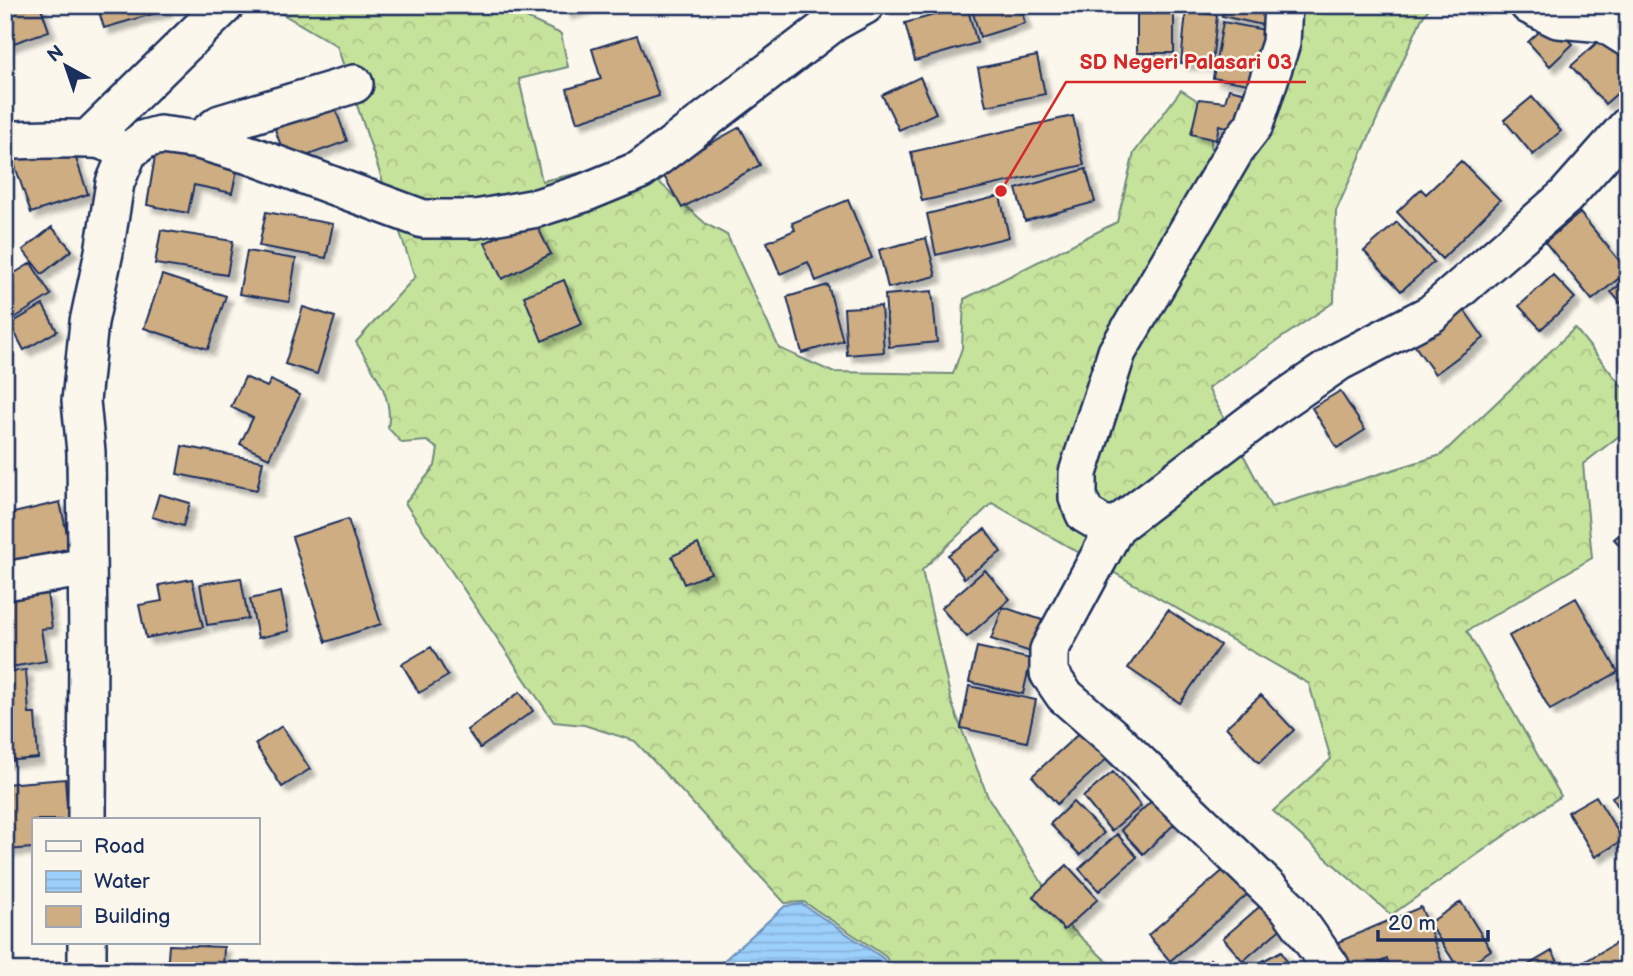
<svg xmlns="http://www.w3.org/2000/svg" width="1633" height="976" viewBox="0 0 1633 976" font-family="'Balsamiq Sans',sans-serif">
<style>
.forest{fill:url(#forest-crowns);stroke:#70897c;stroke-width:2}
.water{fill:url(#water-rules);stroke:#688fbc;stroke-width:2}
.building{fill:#cdad81;stroke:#1b2f5e;stroke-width:2;filter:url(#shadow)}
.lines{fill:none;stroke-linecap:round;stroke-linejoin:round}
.street-casing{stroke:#1b2f5e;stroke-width:42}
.street{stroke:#fbf7ec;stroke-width:37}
.leader{fill:none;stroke:#d62828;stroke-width:2.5}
.callout-dot{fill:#d62828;stroke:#fbf7ec;stroke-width:2.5}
.callout-label{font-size:21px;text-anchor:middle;font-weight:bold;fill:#d62828;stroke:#fbf7ec;stroke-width:5;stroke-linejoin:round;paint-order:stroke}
</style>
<defs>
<pattern id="forest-crowns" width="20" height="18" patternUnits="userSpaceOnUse" patternTransform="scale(1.75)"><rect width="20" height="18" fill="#c6e39b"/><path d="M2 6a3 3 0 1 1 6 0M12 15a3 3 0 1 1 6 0" fill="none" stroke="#aac388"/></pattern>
<pattern id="water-rules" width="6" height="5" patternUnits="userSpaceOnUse" patternTransform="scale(1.75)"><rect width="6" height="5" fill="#9ccffa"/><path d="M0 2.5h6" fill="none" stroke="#86b2d9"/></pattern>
<filter id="shadow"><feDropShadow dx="6" dy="6" stdDeviation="2" flood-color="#0004"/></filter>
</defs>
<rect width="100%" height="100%" fill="#fbf7ec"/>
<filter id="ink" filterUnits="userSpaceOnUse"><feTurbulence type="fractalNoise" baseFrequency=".0143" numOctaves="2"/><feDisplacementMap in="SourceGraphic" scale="14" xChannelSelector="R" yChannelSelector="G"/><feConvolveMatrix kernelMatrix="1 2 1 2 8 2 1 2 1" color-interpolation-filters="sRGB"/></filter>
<g filter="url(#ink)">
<!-- forest -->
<path class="forest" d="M498 5 561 34 568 67 519 79 542 181 655 157 660 183 706 224 727 235 779 348 832 372 953 374 962 348 964 299 1117 222 1134 153 1181 90 1209 108 1212 156 1246 157 1295 5H1431L1421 20 1336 211 1334 302 1208 388 1271 507 1441 455 1575 328 1628 394V429L1583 464 1592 558 1467 631 1561 796 1391 915 1273 811 1331 759 1309 684 992 503 922 570 952 704 988 797 1069 926 1117 971H895L885 956 804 902 785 903 635 741 584 725 554 722 405 503 435 466 438 449 427 441 402 443 388 428C394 395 372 369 356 342L415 277 337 46 269 6Z"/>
<!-- water -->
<path class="water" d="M802 904 883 958 891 971H712L785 906Z"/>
<!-- building -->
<path class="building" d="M16 5H40L49 31 5 46V9Z
M97 5H164L166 10 104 28Z
M564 5H592L566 13Z
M1020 5 1025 23 980 37 971 6Z
M1225 5H1272L1267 26 1222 16Z
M967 6 977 43 915 61 905 23Z
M1186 11 1217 15 1212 65 1181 63Z
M1174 13V53H1137V14Z
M1551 21 1573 44 1550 66 1528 42Z
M1223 22 1265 30 1255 85 1213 78Z
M1610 31 1628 51V84L1605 104 1571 66Z
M637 35 659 96 577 122 567 89 601 79 592 49Z
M1037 56 1045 94 986 106 978 68Z
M920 77 936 113 899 130 882 95Z
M1229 89 1247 93 1239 130 1219 125 1216 140 1191 134 1199 99 1225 102Z
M330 93 347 141 287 163 270 115Z
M1532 97 1561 131 1533 155 1504 120Z
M1073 116 1084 165 922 201 911 152Z
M740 127 760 165 682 208 661 171Z
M70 141 88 194 31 213 13 160Z
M157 144 239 162 232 193 194 185 188 213 147 205Z
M1461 161 1500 200 1442 259 1397 212 1421 189 1426 194Z
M1086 169 1095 202 1025 221 1016 189Z
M1000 196 1009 237 936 255 927 214Z
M848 200 872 258 816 281 808 262 780 274 767 242 795 230 792 223Z
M266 212 333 224 326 258 259 246Z
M1580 213 1628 271 1592 300 1545 242Z
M533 218 551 254 502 279 485 243Z
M1397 222 1434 262 1401 291 1364 251Z
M52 227 72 250 42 274 23 250Z
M161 230 233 241 227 275 155 264Z
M926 238 936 276 888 288 879 250Z
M247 251 296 259 289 302 239 294Z
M31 263 51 295 13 319 5 307V279Z
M162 275 226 296 208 349 144 328Z
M1553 275 1575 298 1541 329 1519 306Z
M1628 278V312L1611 292Z
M564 280 582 324 542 341 524 296Z
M828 285 843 341 802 353 787 297Z
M932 291 937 342 889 347 885 295Z
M1460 304 1484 338 1435 374 1410 339Z
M43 305 57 331 24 350 10 324Z
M881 306 884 352 847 355 844 308Z
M303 307 335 317 317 374 285 364Z
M245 377 267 387 271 380 300 395 269 458 240 444 253 418 231 407Z
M1340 391 1365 430 1337 448 1312 408Z
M182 446 263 461 257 490 177 474Z
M159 494 190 503 183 526 152 517Z
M60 502 70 548 5 564V515Z
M348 519 381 624 326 642 292 537Z
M1628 527V555L1614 539Z
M985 529 1001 552 964 578 948 555Z
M698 544 711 573 684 584 672 556Z
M985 570 1010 599 967 637 941 608Z
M241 578 248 619 207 625 200 584Z
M192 579 203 627 146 638 139 605 162 601 159 585Z
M35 592V595L47 593 52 628 41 629 46 661 5 668V597Z
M281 592 289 631 258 638 250 599Z
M1576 598 1618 672 1550 710 1509 636Z
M1003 607 1051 623 1040 655 991 639Z
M1168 610 1220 645 1180 703 1128 668Z
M431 647 448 676 419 693 402 664Z
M977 647 1031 659 1023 694 969 682Z
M26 670 29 714H35L38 758 5 761V672Z
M969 686 1036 700 1027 742 961 728Z
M520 692 533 711 480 748 467 730Z
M1261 695 1294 730 1259 763 1226 727Z
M282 726 310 769 282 787 255 744Z
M1085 728 1110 756 1057 804 1032 776Z
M1113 772 1141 806 1111 831 1083 797Z
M65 779 68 820H33V848L5 850V784Z
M1628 787V822L1612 797Z
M1163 790 1185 814 1143 854 1121 830Z
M1596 796 1623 840 1595 857 1568 812Z
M1073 802 1104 833 1080 855 1050 824Z
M1117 834 1137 857 1099 891 1079 869Z
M1067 865 1098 899 1064 930 1033 896Z
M1226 868 1248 894 1170 961 1148 935Z
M1265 902 1285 925 1243 961 1223 938Z
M1461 902 1491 950 1460 971 1429 923Z
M1421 907 1444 967 1435 971H1392L1387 959 1360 971H1336L1326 947Z
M1628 936V971H1590L1584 962Z
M169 945 224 947 223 971H167Z
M1281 951 1292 971H1266L1261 962Z
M1552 951 1563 971H1518Z
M1210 959 1224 971H1200Z"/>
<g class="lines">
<!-- street casing -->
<g class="street-casing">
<path id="street" d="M1283 5 1281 43 1254 125 1237 147 1117 352 1103 396 1078 473V498L1085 514 1102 524 1116 526 1267 411 1340 361 1431 314 1565 197 1628 126
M1529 5 1558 19 1604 23 1628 38
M88 139 225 5
M199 140 220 124 354 84
M5 141C10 139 93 138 101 140 104 141 108 143 111 144
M1116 526 1049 650V673L1064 695 1112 737 1289 908 1330 966 1332 971
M5 581 87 567
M87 820 88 643 86 452 81 401 89 322 104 252 115 183 128 152 145 139 160 135 199 140 253 156 423 219H476L537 208 584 193 640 170 834 22 865 5
M87 943V971"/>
</g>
<!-- street -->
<use href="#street" class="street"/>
</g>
</g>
<!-- callouts -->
<path class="leader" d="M1001 191L1066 82H1306"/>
<circle class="callout-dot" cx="1001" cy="191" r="7"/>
<g class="callout-label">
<text x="1186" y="69">SD Negeri Palasari 03</text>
</g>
<!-- margin -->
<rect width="1633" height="976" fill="none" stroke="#fbf7ec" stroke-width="28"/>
<rect x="14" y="14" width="1605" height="948" fill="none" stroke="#1b2f5e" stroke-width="2.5" filter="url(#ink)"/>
<!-- legend -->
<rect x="32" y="818" width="228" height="126" fill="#fbf7ec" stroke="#a1a7b3" stroke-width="2"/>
<rect x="46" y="841" width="35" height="10" fill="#fbf7ec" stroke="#a1a7b3" stroke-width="2"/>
<text x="94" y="853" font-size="21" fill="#1b2f5e">Road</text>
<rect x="46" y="871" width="35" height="21" fill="url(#water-rules)" stroke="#a1a7b3" stroke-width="2"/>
<text x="94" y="888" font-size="21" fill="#1b2f5e">Water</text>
<rect x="46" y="906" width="35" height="21" fill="#cdad81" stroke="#a1a7b3" stroke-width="2"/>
<text x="94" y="923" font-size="21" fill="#1b2f5e">Building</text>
<!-- north arrow -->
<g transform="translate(66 66) rotate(320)" stroke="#fbf7ec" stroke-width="5" paint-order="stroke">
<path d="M0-5L12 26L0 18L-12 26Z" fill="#1b2f5e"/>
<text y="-10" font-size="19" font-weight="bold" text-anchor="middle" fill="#1b2f5e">N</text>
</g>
<!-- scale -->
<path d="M1378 930v10h110v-10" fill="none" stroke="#1b2f5e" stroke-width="3.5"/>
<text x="1388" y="930" font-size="21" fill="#1b2f5e" stroke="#fbf7ec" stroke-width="5" paint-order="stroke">20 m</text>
</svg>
